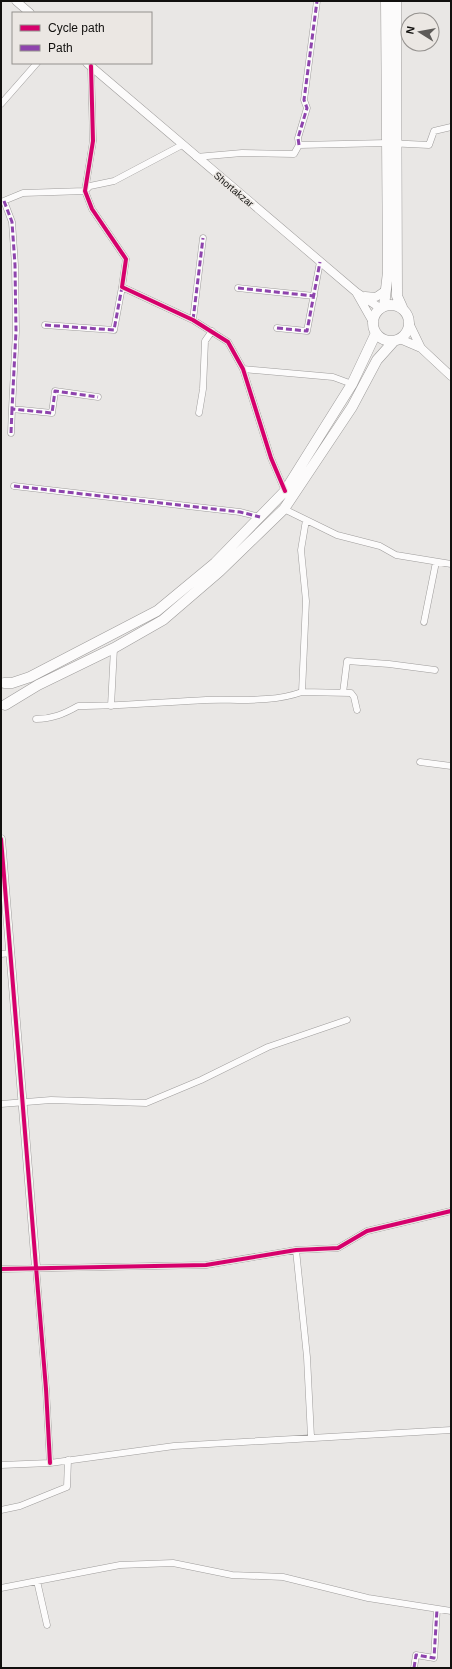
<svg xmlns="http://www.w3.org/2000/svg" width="452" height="1669" viewBox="0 0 452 1669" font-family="Arial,sans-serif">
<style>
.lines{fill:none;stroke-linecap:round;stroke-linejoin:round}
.minor-casing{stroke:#9e9c9b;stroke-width:7}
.tertiary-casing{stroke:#9e9c9b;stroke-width:9}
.trunk-casing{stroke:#9e9c9b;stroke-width:11}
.minor{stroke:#fcfbfb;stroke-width:6}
.tertiary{stroke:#fcfbfb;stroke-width:8}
.trunk{stroke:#fcfbfb;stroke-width:10}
.quiet{stroke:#8e44ad;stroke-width:3;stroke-dasharray:6 3;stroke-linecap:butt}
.cycleway-casing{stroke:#ebe7e3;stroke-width:6}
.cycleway{stroke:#d6006c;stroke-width:4}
.labels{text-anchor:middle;stroke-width:3;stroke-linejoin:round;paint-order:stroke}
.street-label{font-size:10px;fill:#11100e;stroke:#ebe7e3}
</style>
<rect width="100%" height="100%" fill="#e9e7e5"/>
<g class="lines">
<!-- minor casing -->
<g class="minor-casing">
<path id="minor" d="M91 66 93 141 85 191 92 209 126 259 122 287 193 320 228 342 243 369 271 458 285 491
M1 104 37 63
M299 145 298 138 307 108 304 100 317 1
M196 157 242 153 294 154 299 145 387 143 429 145 434 131 451 127
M4 201 12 222 15 265 16 331 12 409 52 413 55 391 98 397
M1 202 23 193 85 191 90 186 114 181 182 145
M238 288 314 296
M193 320 203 238
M45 325 114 330 122 287
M277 328 307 331 320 262
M243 369 333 377 352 384
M199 413 203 389 205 341 212 331
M11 433 12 409
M14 486 240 512 260 517
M284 509 337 535 380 546 396 555 451 564
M424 622 436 562
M302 692 351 693 354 697 357 710
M343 693 347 661 389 664 435 670
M111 706 114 648
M36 719C52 719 64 714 78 706 121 706 163 702 206 700 238 699 271 703 302 692L306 601 301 550 306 520
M420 762 451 766
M1 954 11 953
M1 1104 51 1100 146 1103 201 1080 268 1047 347 1020
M296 1250 307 1357 311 1437
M36 1267 46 1389 50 1463
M1 1269 206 1265 296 1250 338 1248 367 1231 451 1211
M1 1465 50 1463 174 1446 451 1430
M1 1510 20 1506 67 1487 68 1460
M37 1581 47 1625
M1 1588 120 1565 173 1563 232 1575 283 1577 368 1598 451 1611
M414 1668 416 1655 434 1658 437 1609"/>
</g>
<!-- tertiary casing -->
<g class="tertiary-casing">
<path id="tertiary" d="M16 1 30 13
M87 63 356 292 373 322
M356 292 380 308
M365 296 376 297 386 290
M409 323 421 348 451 376
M400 339 421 348
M1 839 36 1267"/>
</g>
<!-- trunk casing -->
<g class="trunk-casing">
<path id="trunk" d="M396 1 397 296 402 307
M373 323a18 18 0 1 1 36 0a18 18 0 1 1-36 0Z
M384 306 388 272 386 1
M4 683H12L30 677 157 611 215 563 285 491 352 384 376 333
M5 705 38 685 114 648 163 620 220 571 284 509 352 407 377 360 394 341"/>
</g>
<!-- minor -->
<use href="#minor" class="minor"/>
<!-- tertiary -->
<use href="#tertiary" class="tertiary"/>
<!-- trunk -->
<use href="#trunk" class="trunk"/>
<!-- quiet -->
<path class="quiet" d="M299 145 298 138 307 108 304 100 317 1
M4 201 12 222 15 265 16 331 12 409 52 413 55 391 98 397
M238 288 314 296
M193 320 203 238
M45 325 114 330 122 287
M277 328 307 331 320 262
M11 433 12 409
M14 486 240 512 260 517
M414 1668 416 1655 434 1658 437 1609"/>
<!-- cycleway casing -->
<g class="cycleway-casing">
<path id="cycleway" d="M91 66 93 141 85 191 92 209 126 259 122 287 193 320 228 342 243 369 271 458 285 491
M1 839 46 1389 50 1463
M1 1269 206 1265 296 1250 338 1248 367 1231 451 1211"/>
</g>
<!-- cycleway -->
<use href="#cycleway" class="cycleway"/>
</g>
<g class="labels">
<!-- street labels -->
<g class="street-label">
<text transform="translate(234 189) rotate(40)" y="4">Shortakzar</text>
</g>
</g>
<!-- border -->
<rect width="452" height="1669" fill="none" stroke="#11100e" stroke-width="4"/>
<!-- legend -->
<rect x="12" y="12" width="140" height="52" fill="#ebe7e3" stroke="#94918e"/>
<rect x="20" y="25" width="20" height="6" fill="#d6006c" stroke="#94918e"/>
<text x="48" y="32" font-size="12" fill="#11100e">Cycle path</text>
<rect x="20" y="45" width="20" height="6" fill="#8e44ad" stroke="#94918e"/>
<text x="48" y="52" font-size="12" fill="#11100e">Path</text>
<!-- north arrow -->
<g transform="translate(420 32) rotate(281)"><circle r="19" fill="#ebe7e3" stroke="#94918e"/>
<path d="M0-3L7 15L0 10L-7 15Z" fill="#5d5b59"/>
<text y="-6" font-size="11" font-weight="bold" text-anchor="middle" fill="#11100e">N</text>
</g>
</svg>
